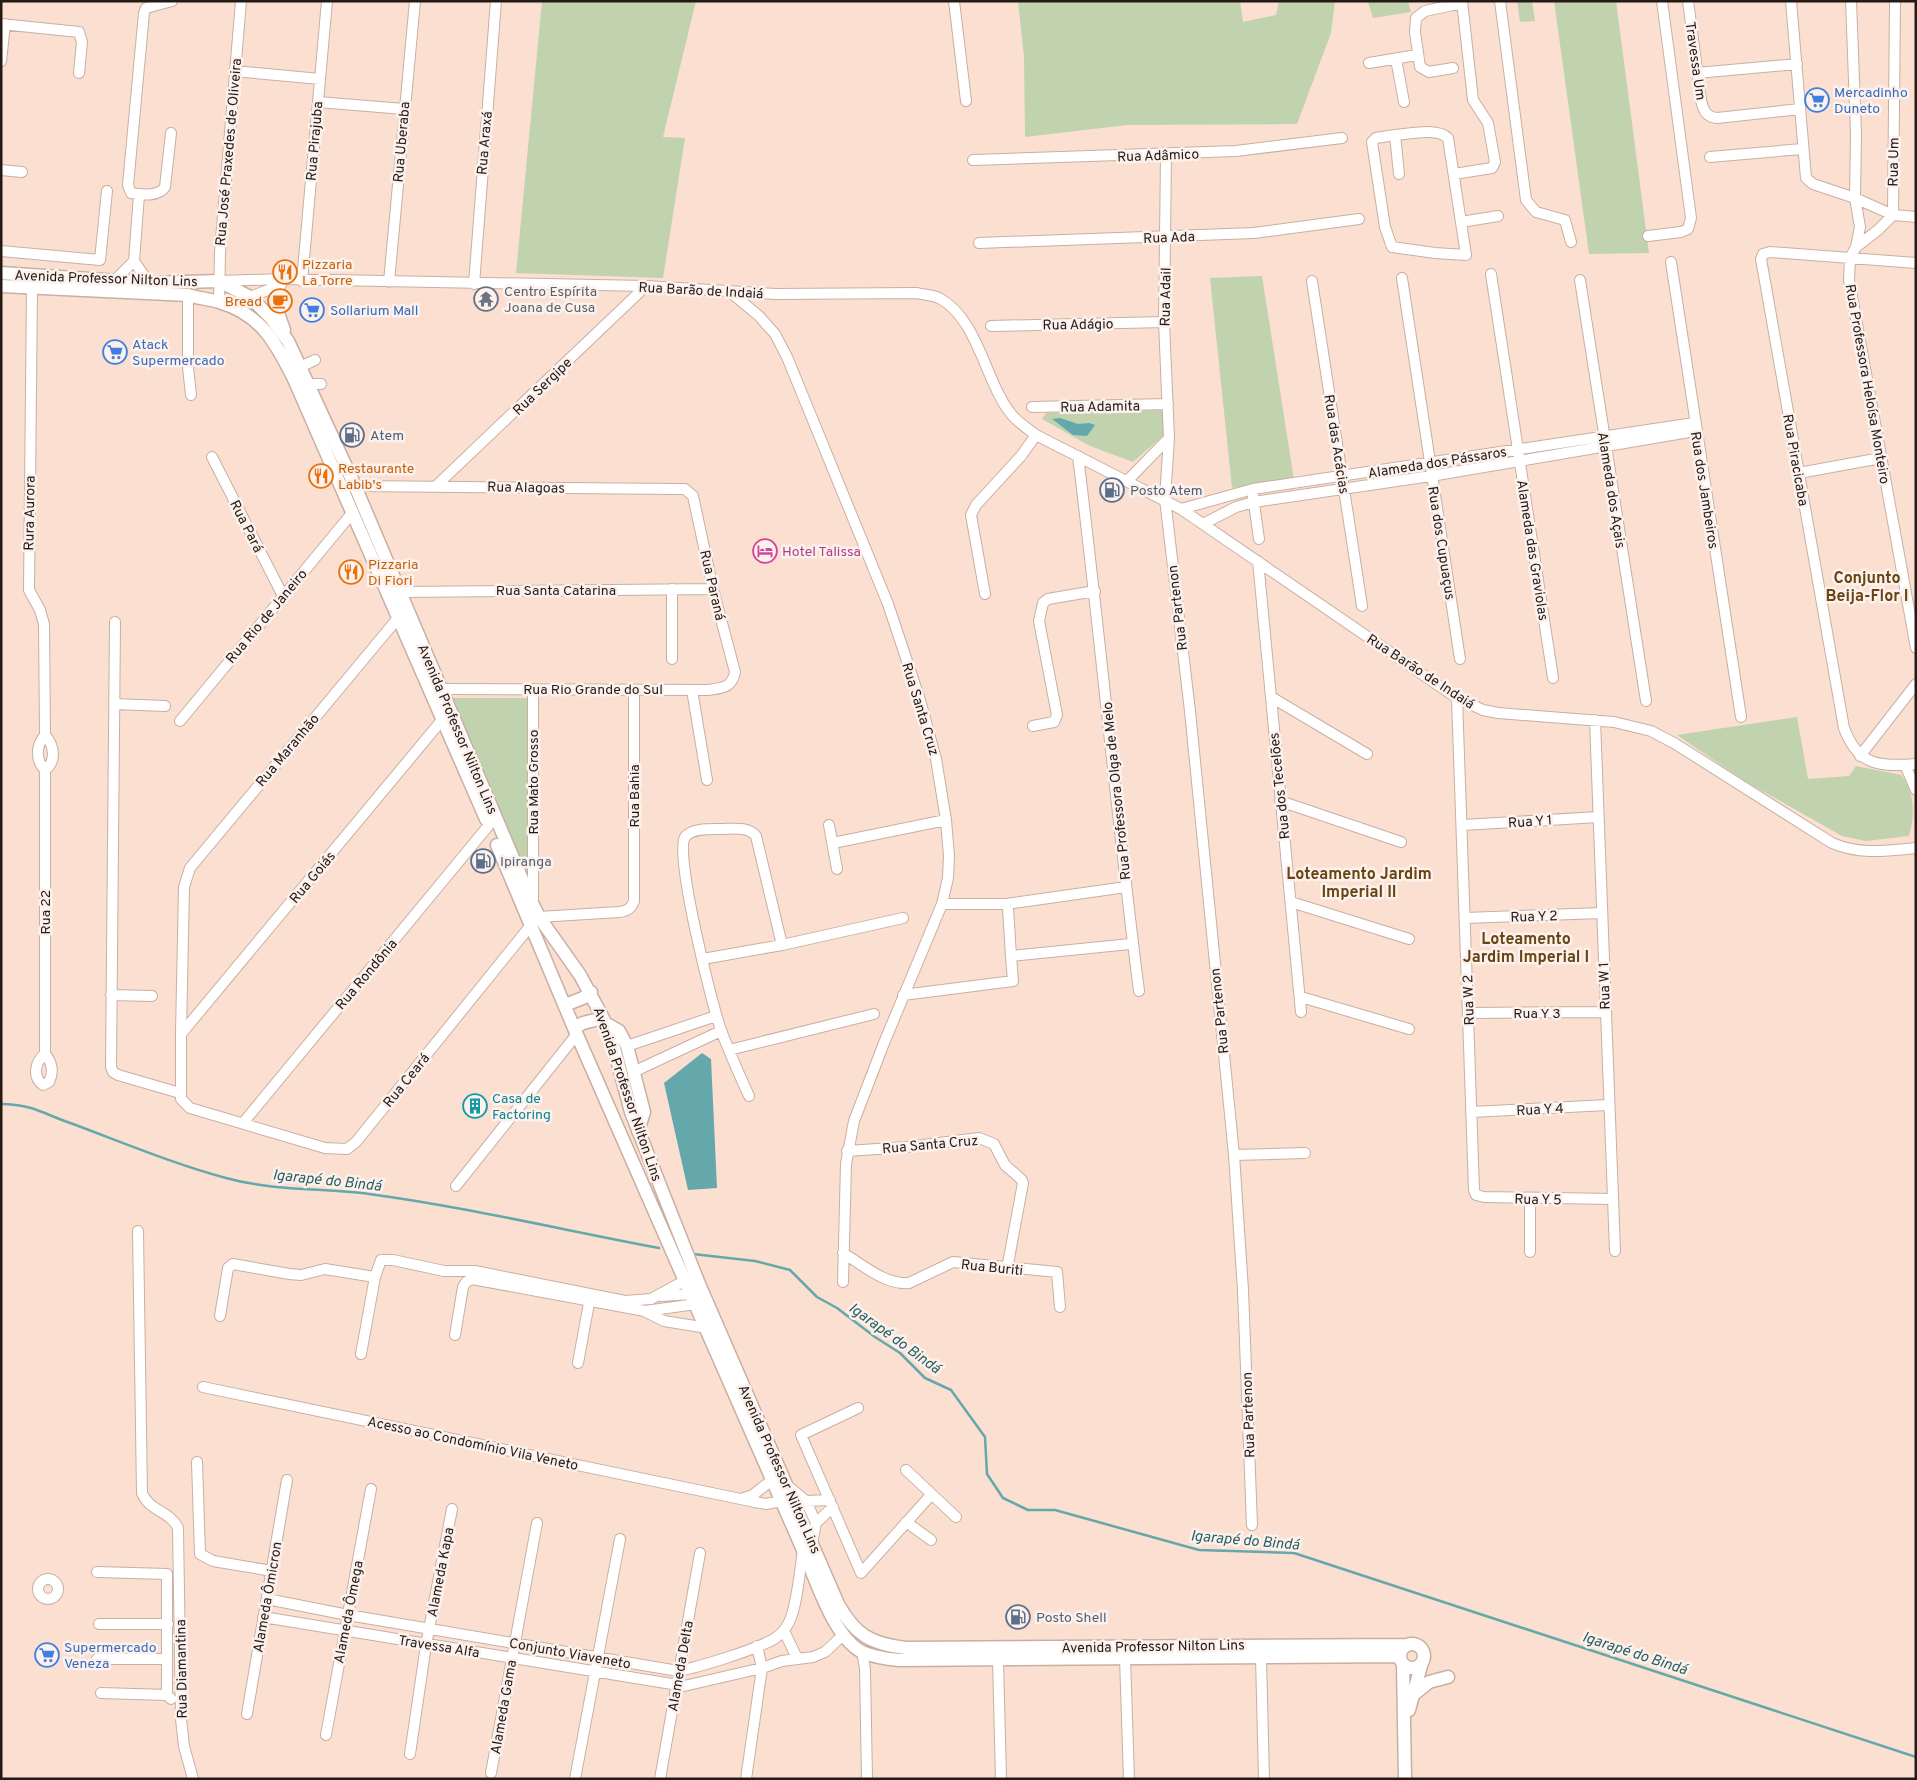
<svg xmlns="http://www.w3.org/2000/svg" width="1917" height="1780" viewBox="0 0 1917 1780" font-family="Overpass,sans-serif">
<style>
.green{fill:#c0d2ae}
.water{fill:#64a8ab}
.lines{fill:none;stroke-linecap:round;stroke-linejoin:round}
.stream{stroke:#64a8ab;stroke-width:2.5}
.minor-casing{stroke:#c9afa2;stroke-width:12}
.major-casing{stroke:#c9afa2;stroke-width:15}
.minor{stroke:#fff;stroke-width:10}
.major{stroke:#fff;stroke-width:12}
.labels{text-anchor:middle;stroke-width:5;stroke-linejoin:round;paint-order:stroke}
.street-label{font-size:14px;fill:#241b16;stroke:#fcf1ec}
.shop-label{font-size:14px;fill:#366cbe;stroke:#fcf1ec;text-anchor:start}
.food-label{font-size:14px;fill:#c56008;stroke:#fcf1ec;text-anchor:start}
.worship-label{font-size:14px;fill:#5b616d;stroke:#fcf1ec;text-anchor:start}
.service-label{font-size:14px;fill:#4e5e75;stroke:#fcf1ec;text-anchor:start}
.hotel-label{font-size:14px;fill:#b23c85;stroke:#fcf1ec;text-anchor:start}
.culture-label{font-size:14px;fill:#0d838f;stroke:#fcf1ec;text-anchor:start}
.water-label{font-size:15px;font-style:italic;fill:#265f62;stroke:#fcf1ec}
.quarter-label{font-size:16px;font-weight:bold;fill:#674411;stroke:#fcf1ec}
</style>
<rect width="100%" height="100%" fill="#fbe0d2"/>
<!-- green -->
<path class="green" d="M542 1H696L663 137 685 138 663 278 516 273Z
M1018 1H1240L1243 22 1276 15 1279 1H1335L1331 33 1297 124 1127 125 1025 137 1024 57Z
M1408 1 1411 12 1373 18 1368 2Z
M1517 1H1532L1535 21 1520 22Z
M1554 1H1616L1649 253 1589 254Z
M1262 276 1294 480 1232 488 1210 278Z
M1164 410 1165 434 1133 462 1090 446 1042 419 1046 413Z
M447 698H528L532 899Z
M1797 717 1808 779 1849 776 1856 766 1901 775C1915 792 1915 816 1909 836L1866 841 1842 836 1743 780 1677 735Z"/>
<!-- water -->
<path class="water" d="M1060 418 1078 424 1089 423 1095 425 1087 436 1073 435 1052 419Z
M702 1053 711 1059 717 1188 688 1190 664 1083Z"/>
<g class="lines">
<!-- stream -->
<path class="stream" d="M1 1104C32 1104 46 1115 73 1124 124 1143 174 1164 226 1178 273 1191 321 1188 369 1194 466 1207 563 1230 659 1248
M693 1254 755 1261 790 1270 817 1297 837 1308 875 1337 900 1353 925 1378 951 1390 985 1437 987 1474 1003 1498 1028 1510H1055L1199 1550 1294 1553 1916 1757"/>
<!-- minor casing -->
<g class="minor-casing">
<path id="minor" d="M954 1 966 101
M1500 1 1526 200 1536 212 1565 220 1571 242
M1688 1 1701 100C1703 110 1706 117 1717 118L1800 109
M1791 1 1806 178 1813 184 1855 198 1893 215 1916 217
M1851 1 1856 134 1855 198 1860 227 1856 247 1850 258 1849 280 1916 648
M1 24 79 32 82 42 79 73
M1396 59 1404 102
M1 61 5 24
M1369 63 1417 55
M1453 68 1429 72 1420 67 1415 32 1416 18 1425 11 1462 3
M234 71 320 79
M1697 73 1797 64
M318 102 404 109
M171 133 165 187C158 197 142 195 131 193L128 185 144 13 146 8 172 1
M1395 135 1376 138 1372 142 1385 227 1392 247 1435 253 1466 255 1448 138C1437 127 1410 134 1395 135L1399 174
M1166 155 1164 322 1169 438 1165 499 1190 711 1234 1155 1243 1290 1252 1525
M1710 157 1802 149
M973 160 1236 151 1342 138
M1 170 22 172
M1454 174 1492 168 1495 162 1488 123 1473 100 1462 1
M139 195 134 261 149 283
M1461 222 1498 216
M1648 236 1681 232 1688 229 1691 218 1662 1
M979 243 1254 233 1359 219
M1856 247 1878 230 1893 215 1895 1
M1 251 100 260 107 191
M1671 262 1741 717
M1916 263 1770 252 1763 254 1761 259 1844 728C1858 766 1880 767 1916 764
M1491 274 1553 678
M1402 278 1460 659
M115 280 134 261
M1580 280 1646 701
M219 281 282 279 646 286 776 294 917 293C924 295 933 295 939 298 979 319 985 383 1012 415 1019 423 1028 429 1036 435L1181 509 1457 698 1483 710 1498 713 1614 722 1651 731 1674 743 1832 843C1860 855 1886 851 1916 848
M302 281 327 1
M1312 281 1362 606
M389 282 415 1
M474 284 496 1
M32 288 29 590 40 610 44 624 45 735
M730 292 759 316 775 334 787 357 821 440 888 604 920 700 936 759 946 820 949 856 948 878 942 904 884 1043 854 1121 846 1164 843 1282
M188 295V367L191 395
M250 297 281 285
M219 302 220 252 241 1
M991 326 1164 322
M300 367 315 360
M308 384H321
M1032 407 1168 404
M1078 456C1100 634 1116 813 1139 991
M212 457 283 596
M1799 473 1881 458
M1128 480 1169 438
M437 485 646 286
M355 486 677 489H685L693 496 713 589 735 672C732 688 722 688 708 690L441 689
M1253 496 1259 539
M1181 509 1253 489 1694 423
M1203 524 1236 507 1254 502 1431 476 1695 431
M1258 561 1301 1012
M672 589V659
M399 592 713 589
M985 594 971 515 976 505 1021 456 1036 435
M115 622 111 1067 113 1072 118 1075 180 1093
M533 689V900
M692 690 707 780
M1271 697 1367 754
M1457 698 1474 1190 1476 1195 1484 1197 1613 1199
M114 704 165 706
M442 720 181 1034V1099L190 1108 325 1148 347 1149 356 1142 531 925
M1595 720 1615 1251
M180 721 353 512
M1033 726 1054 722 1057 715 1039 621 1043 603 1048 599 1095 591
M1860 756 1916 684
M1905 765 1916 790
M45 770C57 761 54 745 45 735
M1280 801 1401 842
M829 825 837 869
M1463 825 1598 817
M833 843 946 820
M1291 902 1409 939
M942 904H1006L1126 887
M1008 908 1011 956
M539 917 619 912C627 911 631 909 634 901V690
M1465 918 1602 913
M703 959 782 945 903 918
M111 995 152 996
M903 995 1013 981 1011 956 1130 944
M1301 997 1409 1029
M1469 1013 1605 1012
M181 1034 184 887 190 868 398 618
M627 1046 716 1016
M729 1050 874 1014
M45 1054C35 1062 32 1077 43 1085L49 1082C54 1072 52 1062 45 1054V770C35 760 36 745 45 735
M633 1072 721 1031
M749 1096C739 1074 729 1052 721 1030 712 1005 674 854 685 837 692 828 710 829 721 829 733 829 748 826 756 836L782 945
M1471 1112 1608 1105
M243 1123 489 825
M847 1151 907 1147 979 1138 994 1144 1005 1165 1021 1179 1023 1183 1007 1269
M1234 1155 1305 1153
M456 1186 577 1034
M138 1231 142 1493C149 1511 170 1511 178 1528L181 1719 184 1746 193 1779
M1530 1252V1199
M843 1253C863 1265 885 1285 909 1283L953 1262 1057 1272 1060 1307
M661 1296 692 1294
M646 1312 664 1321 707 1328
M220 1316 228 1268 233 1264 289 1274 301 1275 325 1269 375 1277 381 1260H393L444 1271H475L625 1301 651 1299 686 1280
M455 1335 463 1287 466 1282 472 1279 645 1311 696 1304
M361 1354 375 1277
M578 1363 589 1303
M203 1387 755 1502 766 1504 782 1501
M858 1408 801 1435 861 1573 931 1495
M197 1462 200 1554 213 1561 272 1571
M906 1470 956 1517
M788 1486 806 1501 830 1500
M744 1498 753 1495 773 1479
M806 1501 816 1523
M906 1522 931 1540
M812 1544 816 1523 833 1507
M97 1572 167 1574V1695
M38 1589a10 10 0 1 1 20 0a10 10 0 1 1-20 0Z
M267 1599 348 1615 678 1671C700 1667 754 1650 774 1639 780 1635 786 1629 789 1622 797 1607 800 1569 803 1550
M263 1617 684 1686 762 1668 782 1661 813 1657 825 1652 843 1635
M99 1624H168
M784 1631 797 1658
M862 1651 865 1669 867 1779
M1261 1657 1264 1779
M1125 1658 1129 1779
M97 1659H167
M998 1660 1001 1779
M101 1693 167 1695 171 1699
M247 1714 287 1480
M326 1735 371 1489
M410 1754 426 1645 452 1509
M491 1773 537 1523
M575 1779 620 1539
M660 1779 700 1553
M746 1779 762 1668 757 1646"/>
</g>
<!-- major casing -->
<g class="major-casing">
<path id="major" d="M1 273 149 283 219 281 250 297 270 317 288 341 355 486 533 905 539 917 580 975 603 1018 614 1048 631 1112 699 1284 838 1604C855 1635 871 1644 906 1648L1408 1645
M1 286 188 295C198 298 209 299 219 302 261 314 276 343 294 379L486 819
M276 287 277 310 284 330
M497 845 574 1028 803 1550C816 1579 833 1637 862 1652 874 1657 887 1659 899 1660L1400 1656
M565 1005 583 998 591 992
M605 1023 619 1031 627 1046 644 1112 638 1131
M574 1028 583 1023 603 1018
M1400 1656a12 12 0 1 1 24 0a12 12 0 1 1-24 0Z
M1403 1664 1405 1779
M1413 1695 1429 1682 1448 1677
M1409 1710 1422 1662"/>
</g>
<!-- minor -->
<use href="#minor" class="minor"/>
<!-- major -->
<use href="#major" class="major"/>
</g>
<!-- icons -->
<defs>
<g id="supermarket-ring" transform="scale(1.25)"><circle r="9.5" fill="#fcf1ec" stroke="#3f7fe0" stroke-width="1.5"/><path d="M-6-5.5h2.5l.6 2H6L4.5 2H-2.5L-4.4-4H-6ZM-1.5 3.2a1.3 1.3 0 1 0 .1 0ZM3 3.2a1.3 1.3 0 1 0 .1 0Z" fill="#3f7fe0"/></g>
<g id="restaurant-ring" transform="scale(1.25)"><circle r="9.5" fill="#fcf1ec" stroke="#e8710a" stroke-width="1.5"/><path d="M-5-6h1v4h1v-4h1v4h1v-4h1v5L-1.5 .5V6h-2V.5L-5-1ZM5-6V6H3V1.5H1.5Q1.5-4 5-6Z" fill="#e8710a"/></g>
<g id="temple-ring" transform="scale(1.25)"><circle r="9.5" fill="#fcf1ec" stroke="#6b7280" stroke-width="1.5"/><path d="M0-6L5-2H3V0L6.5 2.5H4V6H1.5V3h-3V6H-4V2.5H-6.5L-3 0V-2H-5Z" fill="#6b7280"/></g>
<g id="cafe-ring" transform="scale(1.25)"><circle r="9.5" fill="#fcf1ec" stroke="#e8710a" stroke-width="1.5"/><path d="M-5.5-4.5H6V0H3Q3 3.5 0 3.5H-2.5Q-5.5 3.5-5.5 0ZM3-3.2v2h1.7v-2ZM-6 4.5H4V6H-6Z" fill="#e8710a"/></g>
<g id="fuel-ring" transform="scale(1.25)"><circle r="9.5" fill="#fcf1ec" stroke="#5c6f8a" stroke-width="1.5"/><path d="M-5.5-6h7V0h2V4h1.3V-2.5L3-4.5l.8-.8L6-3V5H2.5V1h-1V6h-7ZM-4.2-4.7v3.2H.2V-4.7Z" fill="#5c6f8a"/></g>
<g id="hotel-ring" transform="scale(1.25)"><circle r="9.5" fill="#fcf1ec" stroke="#d1479c" stroke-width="1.5"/><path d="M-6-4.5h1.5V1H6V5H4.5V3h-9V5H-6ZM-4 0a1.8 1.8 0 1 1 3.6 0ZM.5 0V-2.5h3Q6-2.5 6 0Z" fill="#d1479c"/></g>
<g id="building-ring" transform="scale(1.25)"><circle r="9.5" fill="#fcf1ec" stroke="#0f9aa8" stroke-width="1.5"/><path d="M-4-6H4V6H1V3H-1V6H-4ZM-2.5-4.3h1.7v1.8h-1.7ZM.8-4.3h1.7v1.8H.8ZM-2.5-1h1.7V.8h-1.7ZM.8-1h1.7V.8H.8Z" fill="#0f9aa8"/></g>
</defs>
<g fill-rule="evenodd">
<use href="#supermarket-ring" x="1817" y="100"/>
<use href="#restaurant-ring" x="285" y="272"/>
<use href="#temple-ring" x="486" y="299"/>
<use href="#cafe-ring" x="280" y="301"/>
<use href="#supermarket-ring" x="312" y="310"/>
<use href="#supermarket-ring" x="115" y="352"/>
<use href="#fuel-ring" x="352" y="435"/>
<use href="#restaurant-ring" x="321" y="476"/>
<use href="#fuel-ring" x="1112" y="490"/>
<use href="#hotel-ring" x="765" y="551"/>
<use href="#restaurant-ring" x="351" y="572"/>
<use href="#fuel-ring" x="483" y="861"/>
<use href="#building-ring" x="475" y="1106"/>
<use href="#fuel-ring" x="1018" y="1617"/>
<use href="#supermarket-ring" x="47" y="1655"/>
</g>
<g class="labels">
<!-- street labels -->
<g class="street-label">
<text transform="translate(1696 61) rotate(82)" y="5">Travessa Um</text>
<text transform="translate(314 141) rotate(-85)" y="5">Rua Pirajuba</text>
<text transform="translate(401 142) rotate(-85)" y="5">Rua Uberaba</text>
<text transform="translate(484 143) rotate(-85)" y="5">Rua Araxá</text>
<text transform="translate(228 152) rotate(-85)" y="5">Rua José Praxedes de Oliveira</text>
<text transform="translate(1158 155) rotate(-2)" y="5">Rua Adâmico</text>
<text transform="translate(1893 162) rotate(-89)" y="5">Rua Um</text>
<text transform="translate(1169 237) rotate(-2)" y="5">Rua Ada</text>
<text transform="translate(106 278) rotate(2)" y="5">Avenida Professor Nilton Lins</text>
<text transform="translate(701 290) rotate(3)" y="5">Rua Barão de Indaiá</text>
<text transform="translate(1165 297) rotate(-89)" y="5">Rua Adail</text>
<text transform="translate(1078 324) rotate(-1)" y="5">Rua Adágio</text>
<text transform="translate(1868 384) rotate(80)" y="5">Rua Professora Heloísa Monteiro</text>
<text transform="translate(542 386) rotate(-44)" y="5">Rua Sergipe</text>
<text transform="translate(1100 406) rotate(-1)" y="5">Rua Adamita</text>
<text transform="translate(1337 444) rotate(81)" y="5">Rua das Acácias</text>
<text transform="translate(1796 460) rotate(80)" y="5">Rua Piracicaba</text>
<text transform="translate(1437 462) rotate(-9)" y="5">Alameda dos Pássaros</text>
<text transform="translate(526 487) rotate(1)" y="5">Rua Alagoas</text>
<text transform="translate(1612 490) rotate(81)" y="5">Alameda dos Açais</text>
<text transform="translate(1705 490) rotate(81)" y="5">Rua dos Jambeiros</text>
<text transform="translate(29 513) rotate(-89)" y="5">Rura Aurora</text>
<text transform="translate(247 526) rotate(63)" y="5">Rua Pará</text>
<text transform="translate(1442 543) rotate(81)" y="5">Rua dos Cupuaçus</text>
<text transform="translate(1533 550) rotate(81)" y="5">Alameda das Graviolas</text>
<text transform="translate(713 585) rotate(77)" y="5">Rua Paraná</text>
<text x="556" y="595">Rua Santa Catarina</text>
<text transform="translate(1177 608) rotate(-97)" y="5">Rua Partenon</text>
<text transform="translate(266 616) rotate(-50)" y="5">Rua Rio de Janeiro</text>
<text transform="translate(1421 671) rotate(33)" y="5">Rua Barão de Indaiá</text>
<text x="593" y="694">Rua Rio Grande do Sul</text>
<text transform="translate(921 709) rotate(73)" y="5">Rua Santa Cruz</text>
<text transform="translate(458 729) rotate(67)" y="5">Avenida Professor Nilton Lins</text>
<text transform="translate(287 750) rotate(-50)" y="5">Rua Maranhão</text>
<text transform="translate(533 782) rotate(-90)" y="5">Rua Mato Grosso</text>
<text transform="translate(1279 786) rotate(-96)" y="5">Rua dos Tecelões</text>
<text transform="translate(1116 791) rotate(-96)" y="5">Rua Professora Olga de Melo</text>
<text transform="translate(634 796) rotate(-90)" y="5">Rua Bahia</text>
<text transform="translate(1530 821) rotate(-4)" y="5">Rua Y 1</text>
<text transform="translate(312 877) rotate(-50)" y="5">Rua Goiás</text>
<text transform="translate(45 912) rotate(-90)" y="5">Rua 22</text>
<text transform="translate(1534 916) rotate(-2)" y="5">Rua Y 2</text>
<text transform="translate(366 974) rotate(-50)" y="5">Rua Rondônia</text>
<text transform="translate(1604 986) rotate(-92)" y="5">Rua W 1</text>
<text transform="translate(1468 1000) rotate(-92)" y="5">Rua W 2</text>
<text transform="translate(1219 1011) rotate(-96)" y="5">Rua Partenon</text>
<text x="1537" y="1018">Rua Y 3</text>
<text transform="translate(406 1080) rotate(-51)" y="5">Rua Ceará</text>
<text transform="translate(628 1094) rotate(71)" y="5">Avenida Professor Nilton Lins</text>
<text transform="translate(1540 1109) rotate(-3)" y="5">Rua Y 4</text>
<text transform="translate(930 1144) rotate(-5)" y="5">Rua Santa Cruz</text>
<text transform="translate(1538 1199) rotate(1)" y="5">Rua Y 5</text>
<text transform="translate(992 1267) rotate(6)" y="5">Rua Buriti</text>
<text transform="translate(1248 1415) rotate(-92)" y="5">Rua Partenon</text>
<text transform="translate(473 1443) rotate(12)" y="5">Acesso ao Condomínio Vila Veneto</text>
<text transform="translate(780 1469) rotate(66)" y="5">Avenida Professor Nilton Lins</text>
<text transform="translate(440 1572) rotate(-79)" y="5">Alameda Kapa</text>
<text transform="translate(267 1597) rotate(-80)" y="5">Alameda Ômicron</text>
<text transform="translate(348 1612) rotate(-79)" y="5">Alameda Ômega</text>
<text transform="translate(439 1646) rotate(9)" y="5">Travessa Alfa</text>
<text transform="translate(1153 1646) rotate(-1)" y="5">Avenida Professor Nilton Lins</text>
<text transform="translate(570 1653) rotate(10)" y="5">Conjunto Viaveneto</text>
<text transform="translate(680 1666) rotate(-80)" y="5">Alameda Delta</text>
<text transform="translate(181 1669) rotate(-91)" y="5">Rua Diamantina</text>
<text transform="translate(503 1707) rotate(-80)" y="5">Alameda Gama</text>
</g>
<!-- shop labels -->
<g class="shop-label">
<text x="1834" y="97">Mercadinho<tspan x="1834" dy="16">Duneto</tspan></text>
<text x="330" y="315">Sollarium Mall</text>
<text x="132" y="349">Atack<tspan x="132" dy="16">Supermercado</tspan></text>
<text x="64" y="1652">Supermercado<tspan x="64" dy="16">Veneza</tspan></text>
</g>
<!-- food labels -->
<g class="food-label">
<text x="302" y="269">Pizzaria<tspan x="302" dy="16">La Torre</tspan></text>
<text x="262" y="306" text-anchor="end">Bread</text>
<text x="338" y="473">Restaurante<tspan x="338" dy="16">Labib's</tspan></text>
<text x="368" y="569">Pizzaria<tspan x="368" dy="16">Di Fiori</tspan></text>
</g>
<!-- worship labels -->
<g class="worship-label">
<text x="504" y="296">Centro Espírita<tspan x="504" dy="16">Joana de Cusa</tspan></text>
</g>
<!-- service labels -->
<g class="service-label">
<text x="370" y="440">Atem</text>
<text x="1130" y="495">Posto Atem</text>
<text x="500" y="866">Ipiranga</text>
<text x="1036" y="1622">Posto Shell</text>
</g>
<!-- hotel labels -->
<g class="hotel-label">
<text x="782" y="556">Hotel Talissa</text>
</g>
<!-- culture labels -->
<g class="culture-label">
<text x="492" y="1103">Casa de<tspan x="492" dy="16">Factoring</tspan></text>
</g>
<!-- water labels -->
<g class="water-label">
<text transform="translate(327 1180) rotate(6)" y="5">Igarapé do Bindá</text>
<text transform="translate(895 1338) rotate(36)" y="5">Igarapé do Bindá</text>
<text transform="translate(1245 1540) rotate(5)" y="5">Igarapé do Bindá</text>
<text transform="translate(1635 1653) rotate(18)" y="5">Igarapé do Bindá</text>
</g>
<!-- quarter labels -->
<g class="quarter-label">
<text x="1867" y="583">Conjunto<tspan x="1867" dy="18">Beija-Flor I</tspan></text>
<text x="1359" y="879">Loteamento Jardim<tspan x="1359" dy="18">Imperial II</tspan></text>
<text x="1526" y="944">Loteamento<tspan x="1526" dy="18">Jardim Imperial I</tspan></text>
</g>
</g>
<!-- border -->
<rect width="1917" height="1780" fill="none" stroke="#241b16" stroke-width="5"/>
</svg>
